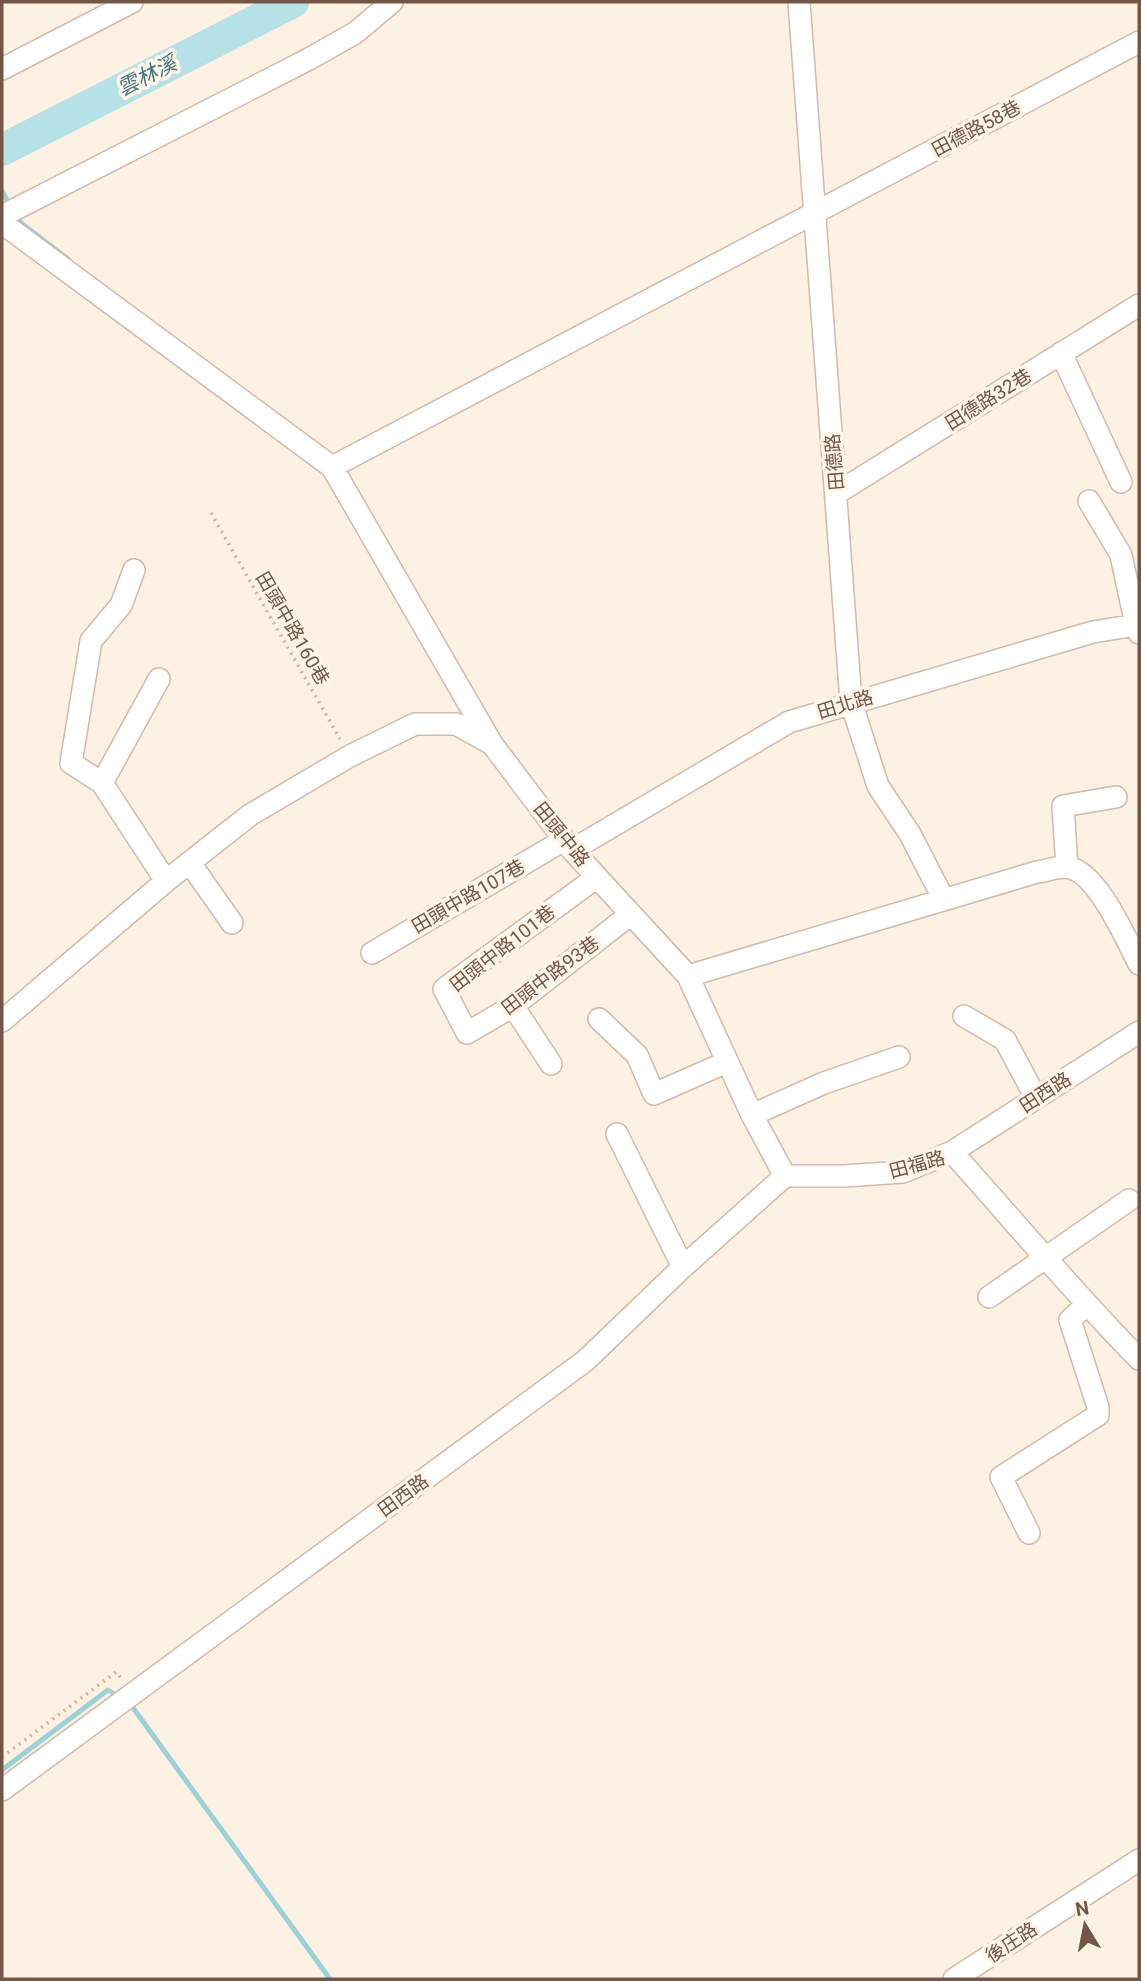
<svg xmlns="http://www.w3.org/2000/svg" width="1141" height="1981" viewBox="0 0 1141 1981" font-family="Roboto,'Noto Sans TC',sans-serif">
<style>
.lines{fill:none;stroke-linecap:round;stroke-linejoin:round}
.stream{stroke:#9cd1d8;stroke-width:5}
.river{stroke:#b6e1e6;stroke-width:32}
.minor-casing{stroke:#d0baab;stroke-width:24}
.path{stroke:#d7b19c;stroke-width:3.5;stroke-dasharray:2 5;stroke-linecap:butt}
.minor{stroke:#fff;stroke-width:21}
.labels{text-anchor:middle;stroke-width:7;stroke-linejoin:round;paint-order:stroke}
.street-label{font-size:19px;fill:#745648;stroke:#fff5e8}
.water-label{font-size:21px;font-style:italic;fill:#3f7881;stroke:#fff5e8}
</style>
<rect width="100%" height="100%" fill="#fcf1e2"/>
<g class="lines">
<!-- stream -->
<path class="stream" d="M2 191 11 207
M16 216 21 223 68 259
M127 1702 131 1705 330 1979
M2 1770 108 1690 119 1697"/>
<!-- river -->
<path class="river" d="M2 150 293 2"/>
<!-- minor casing -->
<g class="minor-casing">
<path id="minor" d="M799 2 851 702 878 786 910 834 944 900
M2 69 132 2
M2 216 309 59 355 33 392 2
M2 223 332 467 1139 42
M1061 353 1121 482
M332 467 492 744
M837 493 1139 305
M1089 501 1121 555 1136 625
M134 570 121 605 91 641 71 763 102 783 166 881
M102 783 159 679
M572 850 789 722 1093 632 1136 625 1139 633
M190 863 232 923
M1067 867 1063 806 1116 797
M597 877 444 989 467 1033 513 1006 631 914
M372 953 564 840
M688 976 752 1115 785 1176H844L903 1172 952 1152 1139 1032
M513 1006 551 1064
M964 1016 1005 1040 1036 1098
M599 1019 637 1055 654 1094 727 1062
M2 1021 166 881 250 815 350 756 415 724H456L492 744 572 850 688 976 1037 872C1047 871 1060 865 1070 868 1098 874 1126 939 1139 964
M752 1115 824 1083 899 1057
M617 1134 683 1267
M952 1152C1014 1221 1074 1293 1139 1359
M989 1297 1129 1200
M1029 1533 1001 1477 1098 1415V1407L1070 1320 1086 1305
M2 1790 585 1361 683 1267 785 1176
M954 1979 1139 1860"/>
</g>
<!-- path -->
<path class="path" d="M211 513 340 739
M2 1757 116 1672 121 1678"/>
<!-- minor -->
<use href="#minor" class="minor"/>
</g>
<g class="labels">
<!-- street labels -->
<g class="street-label">
<text transform="translate(976 128) rotate(-28)" y="7">田德路58巷</text>
<text transform="translate(988 399) rotate(-32)" y="7">田德路32巷</text>
<text transform="translate(834 462) rotate(-95)" y="7">田德路</text>
<text transform="translate(293 628) rotate(60)" y="7">田頭中路160巷</text>
<text transform="translate(845 704) rotate(-17)" y="7">田北路</text>
<text transform="translate(562 834) rotate(51)" y="7">田頭中路</text>
<text transform="translate(468 896) rotate(-30)" y="7">田頭中路107巷</text>
<text transform="translate(502 948) rotate(-38)" y="7">田頭中路101巷</text>
<text transform="translate(550 975) rotate(-37)" y="7">田頭中路93巷</text>
<text transform="translate(1045 1092) rotate(-33)" y="7">田西路</text>
<text transform="translate(917 1164) rotate(-15)" y="7">田福路</text>
<text transform="translate(403 1495) rotate(-36)" y="7">田西路</text>
<text transform="translate(1011 1942) rotate(-33)" y="7">後庄路</text>
</g>
<!-- water labels -->
<g class="water-label">
<text transform="translate(147 76) rotate(-27)" y="7">雲林溪</text>
</g>
</g>
<!-- border -->
<rect width="1141" height="1981" fill="none" stroke="#745648" stroke-width="7"/>
<!-- north arrow -->
<g transform="translate(1085 1925) rotate(350)" stroke="#fff5e8" stroke-width="5" paint-order="stroke">
<path d="M0-5L12 26L0 18L-12 26Z" fill="#745648"/>
<text y="-10" font-size="19" font-weight="bold" text-anchor="middle" fill="#745648">N</text>
</g>
</svg>
